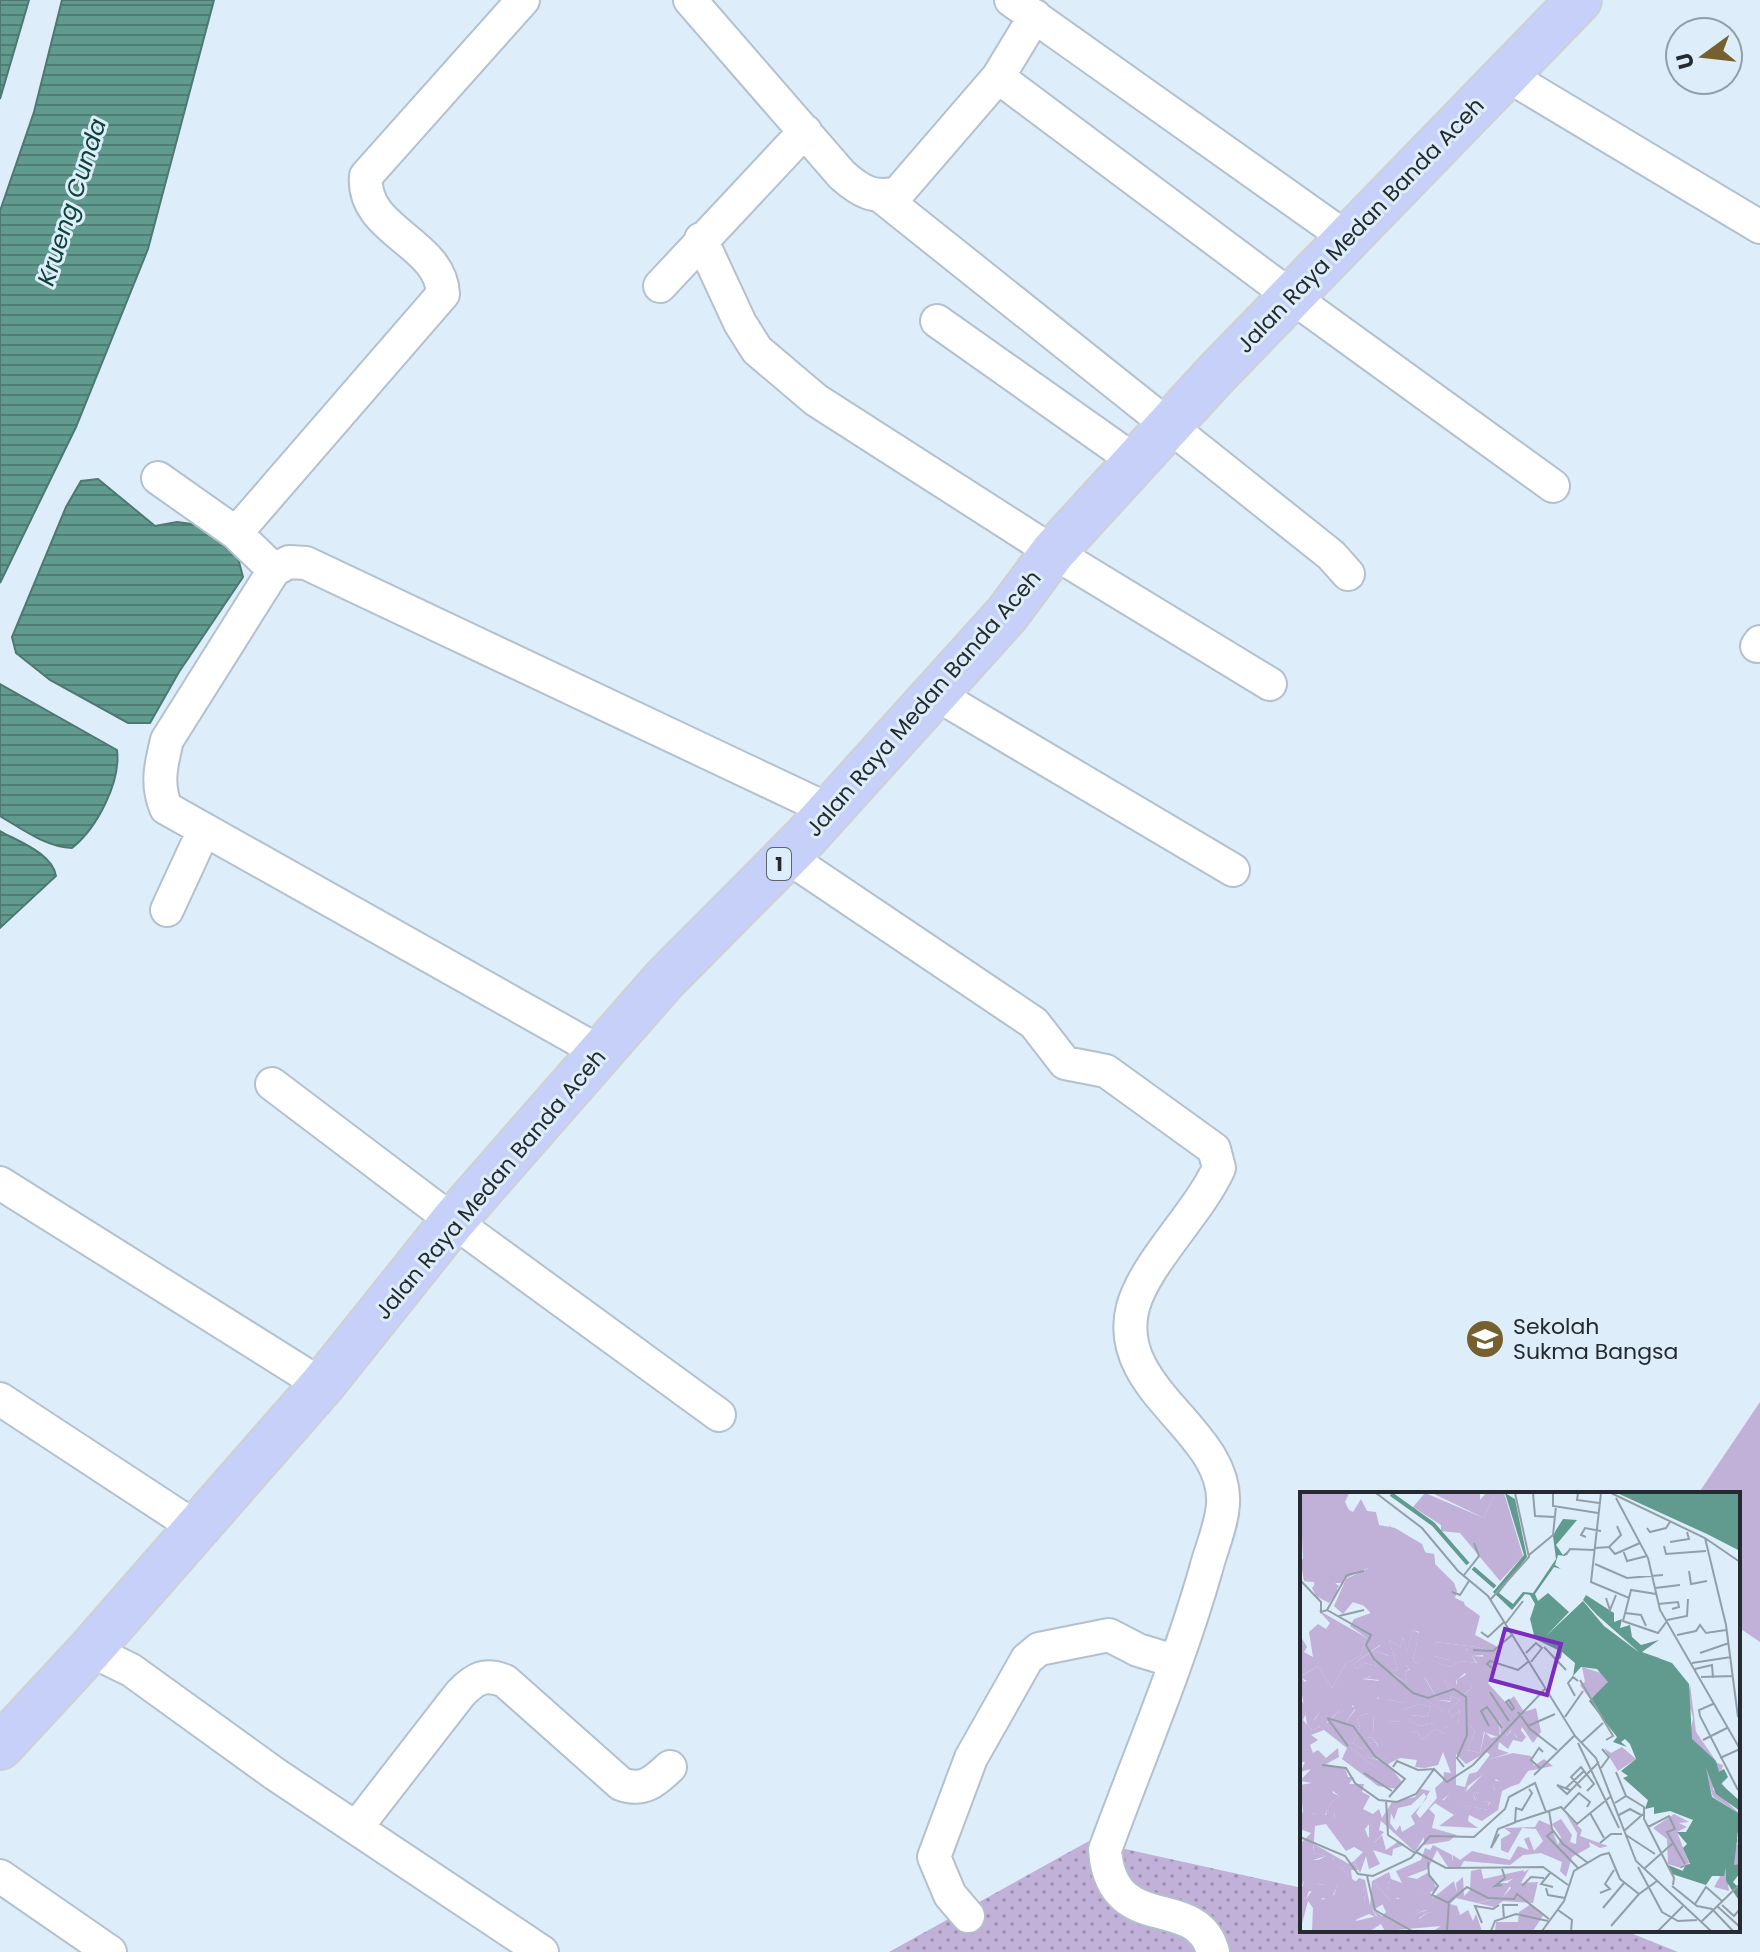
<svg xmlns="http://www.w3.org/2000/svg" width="1760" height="1952" viewBox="0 0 1760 1952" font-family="Poppins,sans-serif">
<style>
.grass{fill:url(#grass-dots)}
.pitch{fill:#c1b0d7}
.water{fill:url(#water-rules);stroke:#4f7872;stroke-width:2}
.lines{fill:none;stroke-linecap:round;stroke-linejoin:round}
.minor-casing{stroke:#b2c1cd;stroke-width:36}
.highway-casing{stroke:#cfd0d1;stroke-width:48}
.minor{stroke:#fff;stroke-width:32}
.highway{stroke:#c6d0f9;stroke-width:44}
.labels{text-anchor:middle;stroke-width:6;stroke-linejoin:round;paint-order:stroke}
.shield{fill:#ddedf9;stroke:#5c646c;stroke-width:2}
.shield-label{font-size:20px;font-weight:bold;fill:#242a2f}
.street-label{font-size:22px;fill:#242a2f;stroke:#ddedf9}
.poi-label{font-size:22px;fill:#242a2f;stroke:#ddedf9;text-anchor:start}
.water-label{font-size:24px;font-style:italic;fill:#0e433a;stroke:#ddedf9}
.inset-river{fill:none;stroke:#619a8f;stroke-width:4}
.inset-road{fill:none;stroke:#939fa8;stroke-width:2}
.view{fill:#7b2cbf;fill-opacity:0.15;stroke:#7b2cbf;stroke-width:4}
.inset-edge{fill:none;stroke:#242a2f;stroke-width:4}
</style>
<defs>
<pattern id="grass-dots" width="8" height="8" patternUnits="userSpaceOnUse" patternTransform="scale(2)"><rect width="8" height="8" fill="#c1b0d7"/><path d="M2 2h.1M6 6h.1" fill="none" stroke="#9d8faf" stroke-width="1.8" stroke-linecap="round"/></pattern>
<pattern id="water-rules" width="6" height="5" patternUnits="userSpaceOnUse" patternTransform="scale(2)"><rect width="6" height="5" fill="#619a8f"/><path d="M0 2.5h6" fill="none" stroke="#507e75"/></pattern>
</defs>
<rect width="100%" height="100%" fill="#ddedf9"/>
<!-- grass -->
<path class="grass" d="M1089 1841 1302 1888V1930H1623L1678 1952H889Z"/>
<!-- pitch -->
<path class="pitch" d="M1760 1402V1642L1738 1627V1494H1698Z"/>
<!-- water -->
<path class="water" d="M0 0H29L0 99Z
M62 0H214L148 249 76 427 0 583V211L34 112Z
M98 479 155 526 177 522 199 525 238 558 243 577 179 672 150 723H128L50 680 16 653 12 637 66 507 81 481Z
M0 684 117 750C121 782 97 828 72 848 46 847 22 829 0 816Z
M0 831C19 842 52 853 56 876L0 928Z"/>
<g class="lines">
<!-- minor casing -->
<g class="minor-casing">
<path id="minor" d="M690 0 842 175C860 191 873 199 898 193L998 77 1035 16
M1011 0 1348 239
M1505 74 1760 227
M998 77 1292 297 1553 486
M882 197 1331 555 1348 574
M701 239 740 323 757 350 816 400 1053 552 1270 684
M660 286 805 131
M937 321 1135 461
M158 478 236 533 274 570
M236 533 443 294C441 242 361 231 366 176L523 0
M1757 646 1760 642
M934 693 1233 870
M786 856 1034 1023 1065 1063 1106 1071 1214 1149 1219 1168C1198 1214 1145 1263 1133 1307 1111 1390 1228 1430 1223 1504 1222 1525 1211 1549 1206 1569 1179 1664 1139 1757 1105 1850 1112 1939 1197 1890 1213 1952
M167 910 203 832
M600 1052 166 808C156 784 161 765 167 740L274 570 289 562 306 563 829 810
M272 1084 453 1221 719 1415
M0 1183 322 1385
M0 1399 195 1527
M90 1650 131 1670 275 1774 542 1952
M356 1828 460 1694C475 1678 485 1673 505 1681L621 1784C643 1792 654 1782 670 1767
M0 1876 110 1952
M968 1916 950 1895 934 1857 971 1758 1027 1659 1039 1649 1109 1635 1138 1650 1174 1661"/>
</g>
<!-- highway casing -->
<g class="highway-casing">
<path id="highway" d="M0 1747 90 1650 322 1385 453 1221 664 980 803 840 1007 614 1053 552 1216 374 1579 0"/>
</g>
<!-- minor -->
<use href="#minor" class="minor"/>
<!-- highway -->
<use href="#highway" class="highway"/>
</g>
<!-- icons -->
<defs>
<g id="school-disc" transform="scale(2)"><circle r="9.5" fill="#766030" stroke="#ddedf9"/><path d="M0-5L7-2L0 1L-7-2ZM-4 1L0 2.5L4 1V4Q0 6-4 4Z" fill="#fff"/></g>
</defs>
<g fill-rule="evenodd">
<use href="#school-disc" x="1485" y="1339"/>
</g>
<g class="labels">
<!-- shield labels -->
<rect class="shield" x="767" y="848" width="24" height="32" rx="6"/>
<g class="shield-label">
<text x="779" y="871">1</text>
</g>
<!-- street labels -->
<g class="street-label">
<text transform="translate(1360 225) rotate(-46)" y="8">Jalan Raya Medan Banda Aceh</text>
<text transform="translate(923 703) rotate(-49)" y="8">Jalan Raya Medan Banda Aceh</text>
<text transform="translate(490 1184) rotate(-50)" y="8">Jalan Raya Medan Banda Aceh</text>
</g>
<!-- poi labels -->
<g class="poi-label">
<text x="1513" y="1334">Sekolah<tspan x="1513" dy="25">Sukma Bangsa</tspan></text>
</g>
<!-- water labels -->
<g class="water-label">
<text transform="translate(72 202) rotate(-72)" y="8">Krueng Cunda</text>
</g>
</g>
<!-- overview -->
<g transform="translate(1300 1492)">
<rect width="440" height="440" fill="#ddedf9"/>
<path d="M0 1H49L45 10 49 18 53 20 61 7 67 19 76 20 79 33 95 36 122 52 126 62H134L135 72 154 91 155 106 180 124 175 143 196 154 199 169 188 191 206 211 214 204 224 220 236 216 241 240 233 251 222 235 218 246 211 238 207 244 199 227 200 246 184 240 180 261 167 258 175 240 169 232V206L163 203 172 196 165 181 156 189 158 199 143 187 150 199 144 201 124 185 138 208 150 210 151 204 160 208 148 219 152 225 160 218 158 233 145 236V242L135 237 122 248 117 239 112 241V248L97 262 90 259 83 269 67 254 71 250 79 255 72 245 66 246 73 241 74 224 68 232H64L68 221 57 225 60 236 53 251 61 257 65 254V264L80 269 75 275 50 255 48 241 34 230H46L55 218 53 213 42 228 39 219 25 232 19 221 14 228 20 235 12 238 7 232 0 191 7 189 0 185 18 174 32 196 46 171 60 164 67 146 50 134 54 127 71 121 61 111 53 110 43 122 34 114 46 87 69 76 47 81 42 91H35L38 100 29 111 16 104 14 90 4 89ZM113 138 119 140 113 169 118 172H105L110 177 105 180 107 191 90 181 96 194 83 197 78 207 72 204 80 189 62 187 74 183 78 174 64 171 57 177 53 172 80 153 89 164 76 159 72 164 86 180 98 178 89 148 100 155 103 146 107 160ZM135 150 177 155 190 159V165L172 164 177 171 160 169 150 175 132 169 135 164 149 168 161 163 168 156 140 158ZM122 205 143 219 137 220 134 231 120 234 109 229 111 223 127 225 131 215 120 212 102 218V229L87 230V214H98L88 207 101 211ZM125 1 184 26 195 1H204L223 64 200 89 160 41 141 39V33L113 15ZM322 255 336 267 318 279 304 256 311 261ZM213 261 231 264 234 274 244 267 253 274 228 279 219 292 207 295 196 287 192 292 195 299 173 301 175 308 189 310 188 318 143 309 155 296 163 302 160 306 187 278 190 267ZM29 299 39 304 30 312 28 323 34 326 35 319 46 324 35 337 45 351 69 345V330L78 343 74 351 82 343 86 358 99 349 105 353 93 357 92 364 73 358 80 372 69 377 66 364 60 381 54 369 63 360 54 355 46 359 26 332 15 334 13 361 26 364 13 368 37 367 34 376 41 375 48 384 31 386 17 381 6 385 0 397V352L11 341 0 337V320L26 323ZM374 322 389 330 379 331 387 335 377 340 389 371 381 375 368 372 367 347 353 336ZM224 378 223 384 198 391H212L203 405 177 411 183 387ZM52 387 63 394 65 410 56 429 77 424 73 418 82 424 86 420 81 409 90 408 74 391 87 398 89 389 97 407 119 401 114 419 127 417 113 423 122 431 119 427 129 420 140 423 141 434 85 439 81 432 70 439H12L13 416 8 409 0 439V402L6 407 16 393 25 392 22 408 34 403 38 391Z" fill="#c1b0d7" fill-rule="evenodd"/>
<path d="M132 1H180V8L186 1H195L184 26ZM4 12 9 24 50 29 70 48 46 38 42 44 36 32 24 36 22 46 18 33 0 44ZM89 33 104 48 114 49 117 59 134 62 135 73 124 75 120 63 103 56 86 58 83 50 92 47ZM33 45 37 51 12 80 27 83 26 95 57 53 51 63 54 77 63 70V75L69 72V58L76 55 78 69 86 67 83 80 66 91 52 87 58 95 54 104 69 95 75 97 74 108 88 86 89 115 101 119 100 127 112 110 116 127 102 129 94 140 96 131 78 140 73 133 54 131 71 123 68 115 40 106 48 86 69 79 68 76 35 91 39 94 31 106 30 101 16 104 12 96 17 90 4 89 0 66 9 70ZM139 77 154 91 157 99 155 106 164 110 166 119 173 118 154 132 151 128 160 124 147 113 122 131 127 124 124 113 130 120 133 111 147 104 138 97 119 105 112 96 136 94 151 104 155 99 140 89ZM18 118 67 146 60 164 46 171 32 196 18 174 1 184 6 193 0 191V143L7 155 4 160 13 165 9 140 18 132 26 137 30 131ZM113 138 119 141 113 169 118 172 105 173 110 176 105 180 107 191 91 181 96 194 76 207 70 203 79 188 60 186 70 185 78 174 64 171 57 177 53 172 81 153 90 164 76 159 72 164 91 179 98 178 89 148 100 155 103 146 107 159ZM135 150 177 155 190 159V165L185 170 183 163 172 164 176 171 160 169 150 175 131 169 135 164 149 168 168 157 140 159ZM167 182 172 196 164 202 169 206V232L175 240 167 258 180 261 185 240 191 246 201 244 199 227 207 244 212 238 217 246 220 237 226 245 222 250 213 248 208 257 199 250 198 257 209 261 190 267V277L168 294 163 307 156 297 142 308 187 318 190 310 176 309 173 301 195 298 189 287 214 293 202 299 198 318 182 329 169 323 168 329 178 336 139 334 154 323 135 311 129 317 135 323 132 336 157 343 149 349 124 353V345L115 360 81 329 79 338 84 340 74 351 77 343 70 331 65 337 70 351 61 348 45 353 33 335 45 324 35 320 33 329 27 326 30 312 39 304 33 299 24 326 13 321 8 332 4 328 0 293 12 291 0 289 11 277 0 280 5 270H0L1 208 8 217 3 228 12 238 20 235 14 229 19 221 27 231 39 219 42 227 47 215H56L46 230 35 231 49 241 50 255 75 275 79 268 64 264 65 254 61 257 53 251 60 236 57 225 68 221 66 232 74 223 73 241 67 246 72 245 79 256 71 250 67 254 83 269 90 258 97 262 100 254 112 248V241L117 239 122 248 135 237 145 242V236L158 232 160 218 152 225 148 219 160 208 151 204 150 209 138 208 124 184 144 201 150 199 143 187 157 198V188ZM24 238 47 256 42 267 78 294 97 297 102 290 88 272 100 266 117 268 115 275 125 276 138 273 143 260 151 281 144 280 143 289 135 296 137 306 120 326 116 321 130 299 121 297 115 305 92 310 82 326 79 317 73 322 63 317 70 304 62 300 64 292H49L54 285H48L45 276 26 272 39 265 38 256 26 266 18 258 13 261 10 253 18 248 11 243ZM187 260 190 263 177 280 169 282 165 295 156 293V262L166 272ZM124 301 127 306 111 324 115 332 102 340 100 333 96 339 90 331 91 321 94 328 98 316 111 313ZM121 204 143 219 134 231 120 234 109 229 110 223 127 225 131 215 120 212 102 218 103 229 87 230V214H97L88 207 101 211ZM266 322 282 338 280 344 308 354 300 356 289 350 290 355 272 365 266 385 260 379 262 370 241 361 223 363 210 373 164 369 160 376 148 375 137 358 128 377 107 385 117 387 129 380 137 398 130 400 133 406 154 389 157 401 156 391 163 385 164 404 170 398 171 379 181 377 185 394 178 411 203 405 211 396 208 390 229 377 221 391 238 390 233 411 203 409 194 415 156 406 150 412 157 414 160 423 168 418 173 429 176 422 182 439H133L141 434 139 424 129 420 119 426 122 432H117L112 423 127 418 113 419 118 401 108 408 93 405 89 389 87 399 74 391 90 408 73 418 77 426 69 422 48 431 65 410 63 394 54 391 59 386 65 388 70 414 72 389 89 380 91 387 102 391 96 379 121 368 125 356 130 358 133 353 152 363V370L153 363 160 368 172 359 210 368 218 354 229 358 224 347 229 345 234 359 243 349 236 337 222 336 208 361 201 358V347L211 341 204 336 235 335 239 328 250 333 258 353 261 345 252 332 261 327 272 343 270 350 276 352 277 341ZM14 352 49 372 54 369 58 378H51L52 387 46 395 38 392 31 408 18 405 25 392 16 393 17 400 9 399 6 407 0 402 7 380 48 384 41 375 34 378V366L27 374 9 373 26 364 13 361ZM47 396H55L51 405 57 413 51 420 39 418 36 423 32 413ZM231 412 244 422 233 439H195L196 430H218L219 420Z" fill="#c1b0d7" fill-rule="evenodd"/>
<path d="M345 162 361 166 345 165 329 181 325 187 331 194 326 209 316 219 306 225 305 229V225L322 212 328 192 323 188 310 192 290 207 280 193 285 190 282 175 324 188 325 185 341 165ZM362 167 380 184 388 206 390 192 396 240 416 269 390 247 408 264V268L423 273 419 287 434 308 417 298 416 287 413 297 440 322 413 305 404 275 390 272 385 281 369 287 365 312 349 309 340 301 359 310 365 302 370 283 354 268 373 284 389 271 402 272 406 264 394 258 388 244 389 236H384L390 226 391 237 393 226 388 208 389 226H381L382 232 366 219 358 224 366 218 381 225 387 220 384 198ZM440 344V347L434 355 440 350V372L434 374V360L426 380 429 399 414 395 432 364 422 347 416 358H406L410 368 399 379 386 375 379 384 385 374 381 376 368 372H392L401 377 407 365 404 358 416 356 419 345 424 346 431 355Z" fill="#c1b0d7"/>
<path d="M205 1 215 7 227 65 199 101 213 112 223 100 233 101 256 67 253 44 256 38 263 27 277 28 256 53 263 63 270 57 265 64 258 63 255 73 261 77 254 75 235 102 238 109 248 101 269 120 246 144 283 109 304 134 340 161 297 123 283 108 286 103 314 121V130L322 127 320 136 330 133 332 145 341 153 359 148 342 160 372 171 389 192 392 247 416 269 419 280 424 277 428 285 421 292 440 309V319L416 302 406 276 412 305 440 322 434 373 440 372V381L433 390 440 397V410L426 389V376L424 384H412L406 393 372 382 368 373 383 379 385 374 381 376 380 375 390 372 383 356 387 352 377 340H386L393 328 370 319 354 322V315L345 317 348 308 323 286 328 284 321 279 336 267 330 252 325 247 321 250 327 255 313 250 317 245 289 209 308 190 297 177 281 175 273 184 275 171 262 160 261 166 258 168 260 159 235 147 230 127 235 112 230 103 225 102 212 118 193 100 224 63ZM317 1H440V59L407 42Z" fill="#619a8f"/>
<path class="inset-river" d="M91 2 133 32 168 72M173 76 195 95"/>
<path class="inset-road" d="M76 1 122 36 158 79 188 104 275 244 296 266 336 369 411 439M233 1 235 24 255 25M253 1V14L298 21M278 1 277 8 299 11M301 1 291 90 329 106 331 98 356 102M311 1 405 46 440 70M316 6 348 66 360 118 440 257 420 266M347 36 350 40 366 36 370 30M286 45 281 43 285 36 301 39M405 46 426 133 438 225M370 50 389 47 387 40M364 54 366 62 406 59M309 55 321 43 317 34M295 56 309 55 315 62 340 51M323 58 327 69 347 64M229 63 253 43 256 14M266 63 270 57 294 58M295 72 327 86 363 83M389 79 391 92 407 89M164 83 179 64 174 51M0 88 21 110V120L27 118 71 143 66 153 74 167 113 201 128 206 154 197 166 205 167 243 157 266 164 275M355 96 380 93M152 100 160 103 169 89M306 106 310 118 316 103M329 106 323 129 358 141 367 129M191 107 229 65 215 1M358 112 378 110 379 115 372 117M27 118 47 83 64 79M325 121 341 123 346 134M39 124 64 118M367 128 387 124 388 107M206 131 223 109M181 140 188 145 204 130M377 143 396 139 400 133 406 141 426 138M244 155 266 178M173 158 193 159 212 143M226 161 236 151 242 156 231 170M400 161 429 151M392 171 431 165M192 176 187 172 190 169 218 178 229 169M395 177 412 173 413 186M401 185 433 184M280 188 313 244 306 248M190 200 209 229M275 204 268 191 273 185 278 189M209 208 214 216 212 218 206 210ZM413 212 399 218 400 224 438 298M218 220 230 237 257 258M265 225 283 199M27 226 53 234 75 264 105 287 89 305M28 227 48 254M189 234 181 219 187 215 202 236M228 234 255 222M403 248 427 236M278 251 319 336M281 251 303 231M22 273 46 276 55 291 79 308 97 310 116 302 134 277 147 290 173 273 245 197M93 275 97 269 118 278 135 277M301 276 309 265 302 257M241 277 231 268 239 256 243 260M316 280 326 304M64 281 92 299M234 283 274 244M266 296 284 279M281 296 271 285 281 275 294 292 287 299M229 297 232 301 222 318 216 316 215 330 246 320M270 298 257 293 267 302 299 270M86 308 88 343 115 361M315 311 326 304 344 315V327L374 386 373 393M263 318 279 301 290 310 287 315M249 319 252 337 263 352 288 371M290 321 304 346M319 323 330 317 341 323M348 335 369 324 375 337 367 340 385 372M253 339 247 344 278 376M324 339 343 322M199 342 191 356 198 337 216 330M326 343 355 362M0 345 45 364 58 382 73 384 111 366 130 344 174 345 205 317 209 305 235 291 246 320 261 315 277 332 310 305M300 351 311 342H322M116 360 146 376 243 375 268 393M128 370 129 383 138 394 132 403 149 411M338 375 362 420 378 429 397 428M345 376 373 351M250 381 241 392 253 395M67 384 75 418 112 439M202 393 195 394 205 386 202 377M222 394 231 385 244 386M372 394 397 414 412 417 433 439M246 396 248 403 265 406M300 401 310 397 305 392 314 378M395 412 406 395 422 409M422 413 434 424 440 417M417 414 440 435M303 416 324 391M258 418 272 428 271 439M204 427 203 413H218M401 430 440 392M182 431 175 414 193 417 199 413M311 434 339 402M147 439 149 410 167 395 188 406 214 407 217 402 249 427M191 439 195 429 216 422 248 429M242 439 264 409 274 379 301 363 309 361 320 387 339 402 357 389M358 439 383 414"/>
<path class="view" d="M205 137 261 152 247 203 191 188Z"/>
<rect width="440" height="440" class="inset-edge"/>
</g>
<!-- north arrow -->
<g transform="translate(1704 56) rotate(255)"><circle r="38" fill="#ddedf9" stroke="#939fa8" stroke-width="2"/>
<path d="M0-6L14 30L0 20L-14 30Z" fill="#766030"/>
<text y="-12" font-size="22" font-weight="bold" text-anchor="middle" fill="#242a2f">U</text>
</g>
</svg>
